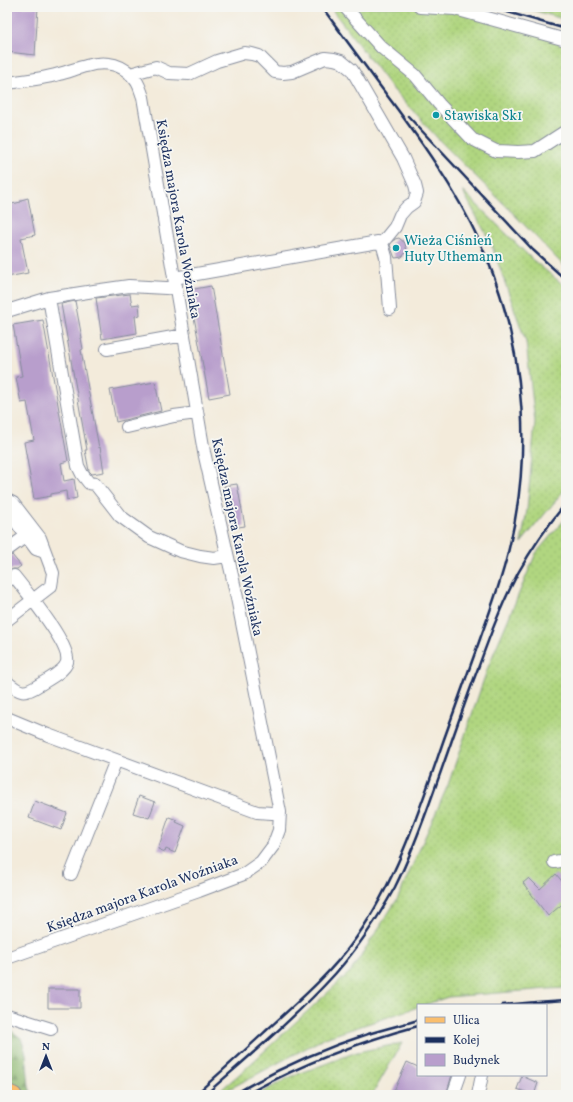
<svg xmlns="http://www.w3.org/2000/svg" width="573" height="1102" viewBox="0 0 573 1102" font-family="Vollkorn,serif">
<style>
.grass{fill:url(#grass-dots);stroke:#66826f}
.forest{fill:url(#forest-firs);stroke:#547366}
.building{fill:#b89ecc}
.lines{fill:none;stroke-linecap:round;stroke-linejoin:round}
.minor-casing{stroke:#878d9c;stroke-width:14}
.major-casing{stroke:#878d9c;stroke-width:17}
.minor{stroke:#fff;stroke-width:12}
.major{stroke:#fabe6d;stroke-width:15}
.rail{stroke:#1b2f5e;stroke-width:2.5}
.culture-dot{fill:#0f9aa8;stroke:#f6f6f2;stroke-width:1.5}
.labels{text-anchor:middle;stroke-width:3.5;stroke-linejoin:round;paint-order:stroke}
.culture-label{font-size:14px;fill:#0d838f;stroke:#f6f6f2;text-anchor:start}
.street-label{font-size:14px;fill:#1b2f5e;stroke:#f6f6f2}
</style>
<defs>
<pattern id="grass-dots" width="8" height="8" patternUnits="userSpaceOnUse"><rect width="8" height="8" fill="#b0d680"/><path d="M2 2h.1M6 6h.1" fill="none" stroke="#97b871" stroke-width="1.8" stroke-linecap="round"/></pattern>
<pattern id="forest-firs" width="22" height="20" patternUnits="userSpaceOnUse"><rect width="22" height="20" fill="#8cb76e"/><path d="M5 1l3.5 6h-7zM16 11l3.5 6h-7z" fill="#72955e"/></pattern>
</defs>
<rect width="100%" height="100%" fill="#f6f6f2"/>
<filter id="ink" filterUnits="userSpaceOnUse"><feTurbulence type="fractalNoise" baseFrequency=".025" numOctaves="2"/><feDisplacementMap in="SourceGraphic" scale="8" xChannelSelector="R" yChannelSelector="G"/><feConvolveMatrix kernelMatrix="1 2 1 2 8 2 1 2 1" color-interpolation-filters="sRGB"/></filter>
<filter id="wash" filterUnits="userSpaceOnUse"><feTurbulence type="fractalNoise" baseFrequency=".012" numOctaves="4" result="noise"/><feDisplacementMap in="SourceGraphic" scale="16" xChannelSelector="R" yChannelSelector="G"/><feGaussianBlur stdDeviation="0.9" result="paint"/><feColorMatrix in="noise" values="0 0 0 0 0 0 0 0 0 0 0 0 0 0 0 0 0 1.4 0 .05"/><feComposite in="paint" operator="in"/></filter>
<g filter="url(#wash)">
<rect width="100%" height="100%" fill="#f3ebdb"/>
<!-- grass -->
<path class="grass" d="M330 7H463L477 10 566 34V268L508 208 442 143 390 86Z
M523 7H566V20L526 8Z
M462 190 533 260 566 287V488L521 543 527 510 535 422 526 342 491 243Z
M566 518V988L548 989 448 997 424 1005H418V1007L325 1038 218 1095H215L244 1070 351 971 398 898 448 785 488 667 536 553Z
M402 1043 372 1095H257L290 1077 357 1052Z"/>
<!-- forest -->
<path class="forest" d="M7 1028 21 1038 26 1053 29 1087 32 1095H24L7 1089Z"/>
<g id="blocks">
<!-- building -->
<path class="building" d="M7 7H38L35 55 7 52Z
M28 198 35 235 21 238 28 273 7 277V205L21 202V200Z
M399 238 405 243 407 251 402 257 395 258 390 245 395 239Z
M211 286 230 394 209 398 189 290Z
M130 294 132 305 139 304 140 315 135 316 137 333 102 339 96 298Z
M75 301 82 338H81L83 349 81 350 99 448 100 447 104 472 92 474 89 471 85 450H87L61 304Z
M43 320 68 461 61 463 64 481 74 479 77 498 67 500 66 491 51 494V496L34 499 24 442 34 440 27 402 21 403 16 377 22 376 13 325Z
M155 382 161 411 116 422 110 390Z
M237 484 245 526 232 528 224 486Z
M12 555 21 566 17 569H13L7 572V557Z
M139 796 155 802 149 818 133 813Z
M35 801 67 813 61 830 29 818Z
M169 817 177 820 176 822 185 826 175 853 166 849 165 852 158 849Z
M556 874 566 886V901L548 916 523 883 529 878 540 889Z
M48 989H80V1008H48Z
M407 1062 418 1067V1075H452L446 1095H392Z
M522 1076 538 1083 534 1095 517 1089Z"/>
</g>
</g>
<g filter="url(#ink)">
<use href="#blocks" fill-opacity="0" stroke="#878d9c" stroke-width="1"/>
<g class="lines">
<!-- minor casing -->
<g class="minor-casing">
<path id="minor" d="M345 7 381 47 415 75 439 104 472 139 496 151 518 152 535 151 566 131
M420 7 455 9 566 40
M130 74 156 67 169 73 189 74 217 61 244 53 252 54 259 56 275 72 283 73 292 72 325 58 334 59 341 61 352 70 403 158 415 185 417 193 414 202 407 207 400 215 395 227 382 243
M7 83C24 81 42 79 59 74 68 72 77 68 86 66 106 60 125 64 137 82 140 87 141 92 143 97L204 452 236 593 280 812 279 830 273 846 261 862 244 874 199 891 7 958
M174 278 378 242 382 243 386 257 390 309
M49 298 78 466 82 474 89 483 95 484 120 516 149 537 180 551 200 556 214 558 227 556
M7 311 49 298 94 291 129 286 166 288 176 286
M107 349 184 335
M127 427 174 416 197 413
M7 500 13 503 40 538 53 573 51 586 7 620
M7 514 13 518 36 549 45 552
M7 550 26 536
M7 581 14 576C25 590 71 645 67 662 65 671 47 680 39 685 24 695 20 693 7 682
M7 718 48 735 257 812 272 813 280 812
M554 862 566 860
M71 874 116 760
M7 1015 51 1029
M453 1095 460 1075
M478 1095 482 1075"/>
</g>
<!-- major casing -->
<g class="major-casing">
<path id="major" d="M7 1092 14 1095"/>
</g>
<!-- minor -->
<use href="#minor" class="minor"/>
<!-- major -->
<use href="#major" class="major"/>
<!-- rail -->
<path class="rail" d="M490 7 566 29
M408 116 533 250 566 280
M502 1005 536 1002 566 1000
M247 1094C302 1064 358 1042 418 1026
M195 1095C220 1073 245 1050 269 1028 300 1000 332 972 356 938 398 878 420 808 444 739 456 706 468 673 480 639 491 608 503 577 510 544 531 455 525 360 493 274 470 211 432 156 392 102 369 71 345 39 322 7
M205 1095C249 1056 295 1018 335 974 358 948 378 918 395 887 411 855 423 822 435 788 449 749 462 710 477 671 489 638 501 605 518 573 532 548 548 525 566 503
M233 1095C275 1070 321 1049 368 1034 384 1029 401 1025 418 1020"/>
</g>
</g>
<!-- markers -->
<g class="culture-dot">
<circle cx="436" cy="115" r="4"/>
<circle cx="396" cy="248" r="4"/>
</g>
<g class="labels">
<!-- culture labels -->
<g class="culture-label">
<text x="444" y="120">Stawiska Sk1</text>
<text x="404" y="245">Wieża Ciśnień<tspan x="404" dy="16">Huty Uthemann</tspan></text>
</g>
<!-- street labels -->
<g class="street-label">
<text transform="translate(179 219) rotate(80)" y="5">Księdza majora Karola Woźniaka</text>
<text transform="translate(238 537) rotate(78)" y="5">Księdza majora Karola Woźniaka</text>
<text transform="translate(142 893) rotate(-20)" y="5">Księdza majora Karola Woźniaka</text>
</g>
</g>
<!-- margin -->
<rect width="573" height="1102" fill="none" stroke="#f6f6f2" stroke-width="24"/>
<!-- legend -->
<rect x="417" y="1004" width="130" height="72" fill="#f6f6f2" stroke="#9ea6b7"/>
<rect x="425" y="1017" width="20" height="6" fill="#fabe6d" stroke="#9ea6b7"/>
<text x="453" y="1024" font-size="12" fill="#1b2f5e">Ulica</text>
<rect x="425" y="1037" width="20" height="6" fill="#1b2f5e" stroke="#9ea6b7"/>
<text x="453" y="1044" font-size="12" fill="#1b2f5e">Kolej</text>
<rect x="425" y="1054" width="20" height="12" fill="#b89ecc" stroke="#9ea6b7"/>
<text x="453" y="1064" font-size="12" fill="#1b2f5e">Budynek</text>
<!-- north arrow -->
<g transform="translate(46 1056)" stroke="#f6f6f2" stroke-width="3" paint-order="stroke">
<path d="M0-3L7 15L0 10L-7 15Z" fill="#1b2f5e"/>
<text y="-6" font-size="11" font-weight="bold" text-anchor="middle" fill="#1b2f5e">N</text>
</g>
</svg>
